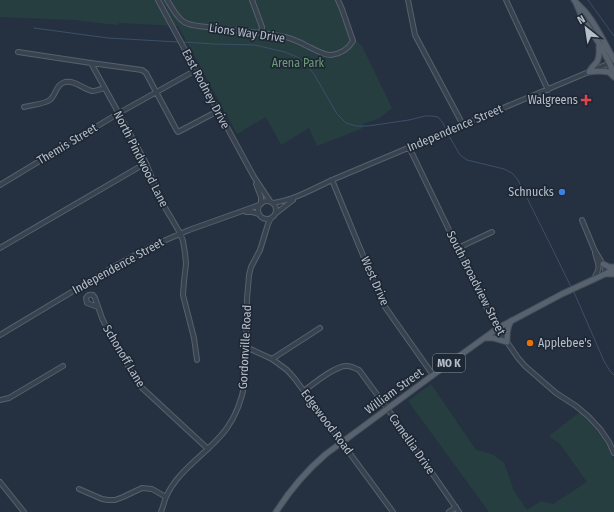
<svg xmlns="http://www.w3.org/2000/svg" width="614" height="512" viewBox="0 0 614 512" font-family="'Fira Sans Condensed',sans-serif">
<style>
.green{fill:#273e41}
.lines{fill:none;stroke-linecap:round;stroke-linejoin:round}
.stream{stroke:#3b4f69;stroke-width:1}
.minor-casing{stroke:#57616d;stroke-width:6}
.major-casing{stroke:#434c59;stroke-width:7}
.minor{stroke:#394350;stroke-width:4}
.major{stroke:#58626f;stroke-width:5}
.health-dot{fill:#e0444e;stroke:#1e2835;stroke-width:1.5}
.shop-dot{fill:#3f7fe0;stroke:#1e2835;stroke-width:1.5}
.food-dot{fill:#e8710a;stroke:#1e2835;stroke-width:1.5}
.labels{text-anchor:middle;stroke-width:3.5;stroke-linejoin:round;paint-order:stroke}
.shield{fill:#1e2835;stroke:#88919d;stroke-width:1}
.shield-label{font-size:11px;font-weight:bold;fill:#b6beca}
.street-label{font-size:12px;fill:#b6beca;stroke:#1e2835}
.park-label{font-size:12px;fill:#6d9b77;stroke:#1e2835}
.poi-label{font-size:12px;fill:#b6beca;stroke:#1e2835;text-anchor:end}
</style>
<rect width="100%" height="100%" fill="#253140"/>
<!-- green -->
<path class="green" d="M0 0H341L356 40 362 46 392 108 380 118 363 124V128L317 146 309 128 281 145 266 117 237 134 178 26 119 23 117 25 74 20 0 17Z
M431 384 476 450 492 454 504 463 514 491 527 510 541 501 553 504 587 482 560 444 549 436 580 412C593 427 608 442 614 461V512H489L408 401Z"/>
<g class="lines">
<!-- stream -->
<path class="stream" d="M588 0 614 36
M34 28 108 38 178 42
M184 42 214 44 255 45 285 52 297 57 305 63 314 74 337 114 346 123 356 126H368L409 120 425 116H432L438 117 443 123 447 131
M448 134 460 155 467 160 504 169 512 173 518 180 552 248 571 287
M573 290 604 361 610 371 614 375"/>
<!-- minor casing -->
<g class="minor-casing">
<path id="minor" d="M158 0 254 177 270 201
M167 0C172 7 176 17 184 22 190 26 200 26 207 27 232 31 256 31 280 36 290 37 300 42 309 47 316 50 323 55 331 55 341 54 348 49 353 41L342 9 338 0
M252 0 262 27 261 32
M408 0 415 35 463 125
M506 0 548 90
M18 52 91 63 142 70 146 73 176 129 178 132 218 111
M91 63 146 163 160 199 180 233 183 241 185 253 186 264 184 281 183 295 194 338 197 360
M24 107C31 105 47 104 51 99 57 92 56 85 65 82 75 80 83 89 92 91 96 91 101 89 104 88
M409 147 490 315 507 342 518 358 525 366 556 393 576 406 588 416 600 429 609 442 614 453
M332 180 383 304 433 375
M256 184 261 197V204
M0 185 119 113 196 70
M258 210a9 9 0 1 1 18 0a9 9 0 1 1-18 0Z
M273 203C294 200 313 189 332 180L610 63
M246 212H252L259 214
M275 214 293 200
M582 220 594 249 605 268V274
M0 248 146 163
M458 248 492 232
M593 280C601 267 599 267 595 253
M98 307 87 303 86 298C88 295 89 294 93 295L95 298 102 318 114 343 140 386 208 449
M0 335 115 266 152 246 189 230 259 205
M246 347 272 359 287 370 295 379 393 512
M272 359 320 328
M304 391C313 384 336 365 347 366 351 366 355 368 359 370L387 408 459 512
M0 400 9 398 63 366
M0 482 24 512
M79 489 102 499 108 500H115L123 497 142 488 152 489 166 497
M161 512C163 507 164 502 166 497 178 469 210 452 227 428 237 414 242 399 245 382L247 299 249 275 251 267 260 250 268 224 271 218
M449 512 456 507"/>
</g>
<!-- major casing -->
<g class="major-casing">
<path id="major" d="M574 0C578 5 583 8 587 14 598 28 605 44 614 60
M576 3 582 17 602 48 614 73
M589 72C591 68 593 66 596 63 600 59 599 52 599 46
M589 72 598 71 609 72 614 77
M603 264 609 267H614
M605 274H614
M486 338H493L507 342C507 334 507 328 511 321
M276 512C290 490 306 471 326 454L433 375 498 328 562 294 605 274 614 268"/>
</g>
<!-- minor -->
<use href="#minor" class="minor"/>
<!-- major -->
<use href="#major" class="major"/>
</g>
<!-- markers -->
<path class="health-dot" d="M584 94h4v4h4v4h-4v4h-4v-4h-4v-4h4z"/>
<circle class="shop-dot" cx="562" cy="192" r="4"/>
<circle class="food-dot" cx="530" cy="343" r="4"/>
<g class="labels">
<!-- shield labels -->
<rect class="shield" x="433" y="354" width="32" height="18" rx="3"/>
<g class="shield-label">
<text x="449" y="367">MO K</text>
</g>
<!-- street labels -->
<g class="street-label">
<text transform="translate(247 33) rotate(8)" y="4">Lions Way Drive</text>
<text transform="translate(206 89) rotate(62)" y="4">East Rodney Drive</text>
<text transform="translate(455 128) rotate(-23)" y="4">Independence Street</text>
<text transform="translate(67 144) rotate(-31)" y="4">Themis Street</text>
<text transform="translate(141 159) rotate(63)" y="4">North Pindwood Lane</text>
<text transform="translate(118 266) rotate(-29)" y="4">Independence Street</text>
<text transform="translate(375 281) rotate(66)" y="4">West Drive</text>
<text transform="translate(476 283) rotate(63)" y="4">South Broadview Street</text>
<text transform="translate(245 347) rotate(-87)" y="4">Gordonville Road</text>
<text transform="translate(124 356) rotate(59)" y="4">Schonoff Lane</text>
<text transform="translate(394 391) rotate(-36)" y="4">William Street</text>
<text transform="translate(327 422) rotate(53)" y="4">Edgewood Road</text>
<text transform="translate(412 444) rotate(55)" y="4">Camellia Drive</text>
</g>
<!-- park labels -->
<g class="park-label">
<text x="298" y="67">Arena Park</text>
</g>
<!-- poi labels -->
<g class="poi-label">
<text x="578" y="104">Walgreens</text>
<text x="554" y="196">Schnucks</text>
<text x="538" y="347" text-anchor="start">Applebee's</text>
</g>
</g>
<!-- north arrow -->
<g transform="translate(586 28) rotate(330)" stroke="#1e2835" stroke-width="3" paint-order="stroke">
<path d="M0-3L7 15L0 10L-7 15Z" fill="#b6beca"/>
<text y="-6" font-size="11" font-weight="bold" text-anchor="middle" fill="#b6beca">N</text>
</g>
</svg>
